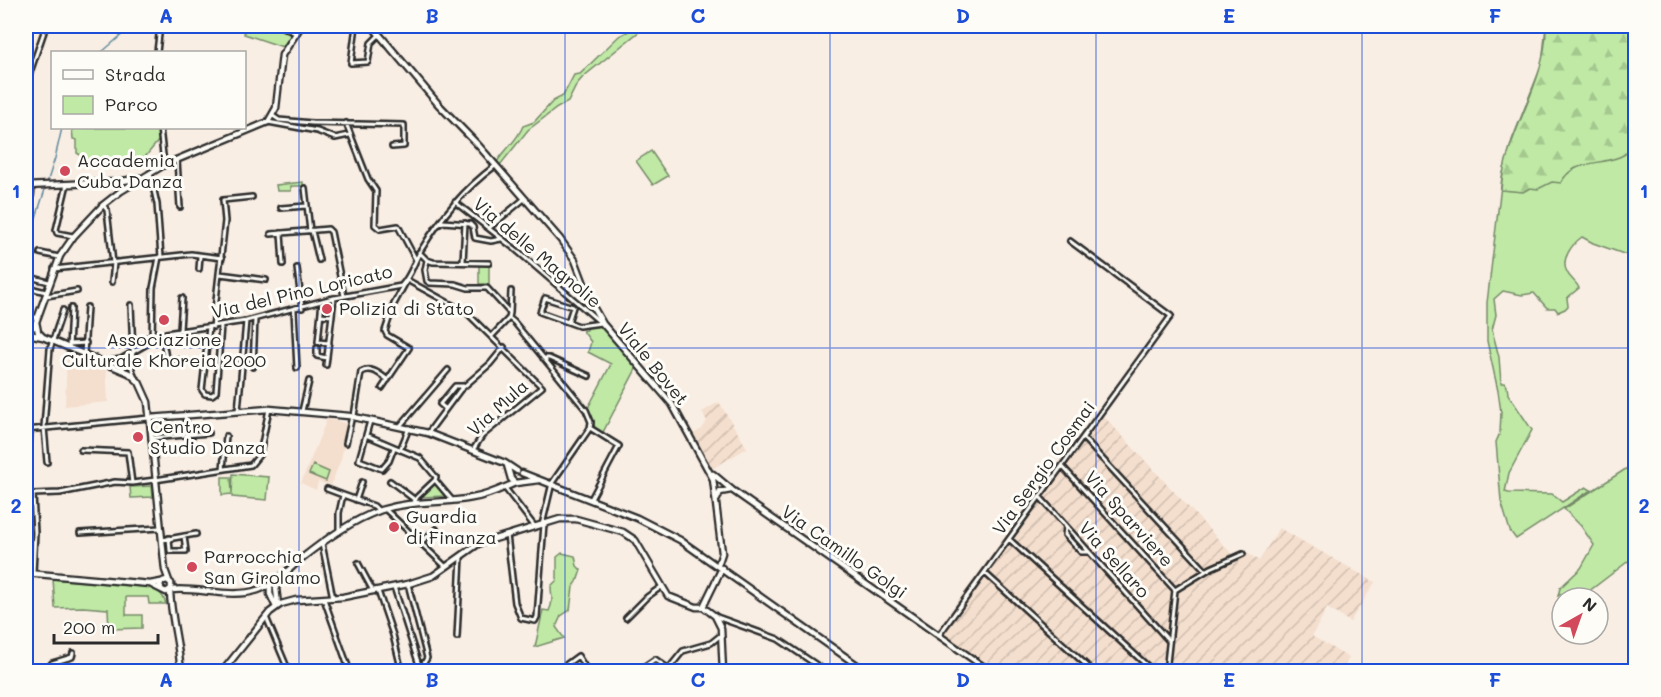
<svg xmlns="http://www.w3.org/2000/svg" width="1661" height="697" viewBox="0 0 1661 697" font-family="Mali,sans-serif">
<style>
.built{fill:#f4decd}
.industrial{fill:url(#industrial-furrows)}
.green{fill:#bfe9a5;stroke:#758a68;stroke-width:1.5}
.forest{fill:url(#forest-firs);stroke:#758a68;stroke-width:1.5}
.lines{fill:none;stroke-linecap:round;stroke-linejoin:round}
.stream{stroke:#638a9d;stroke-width:1.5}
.street-casing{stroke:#2b2b2b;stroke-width:8}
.secondary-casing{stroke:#2b2b2b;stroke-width:9}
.street{stroke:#fdfcf7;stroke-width:3}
.secondary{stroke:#fdfcf7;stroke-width:4.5}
.grid{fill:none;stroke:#1d4ed8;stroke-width:1.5;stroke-opacity:0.55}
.poi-dot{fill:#d1495b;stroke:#fdfcf7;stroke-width:2}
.labels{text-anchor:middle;stroke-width:6;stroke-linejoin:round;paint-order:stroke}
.poi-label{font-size:18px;fill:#2b2b2b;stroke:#fdfcf7;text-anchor:start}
.street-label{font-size:18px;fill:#2b2b2b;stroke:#fdfcf7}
.neatline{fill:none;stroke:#1d4ed8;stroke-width:2}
.grid-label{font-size:20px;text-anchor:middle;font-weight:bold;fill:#1d4ed8}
</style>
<defs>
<pattern id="industrial-furrows" width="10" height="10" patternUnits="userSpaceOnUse" patternTransform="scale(1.5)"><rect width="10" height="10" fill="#f4decd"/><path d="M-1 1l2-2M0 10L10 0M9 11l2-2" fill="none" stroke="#d1bfb0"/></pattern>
<pattern id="forest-firs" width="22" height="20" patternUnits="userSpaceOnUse" patternTransform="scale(1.5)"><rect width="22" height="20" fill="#bfe9a5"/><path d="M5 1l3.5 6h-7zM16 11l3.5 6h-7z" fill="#a4c88e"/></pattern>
</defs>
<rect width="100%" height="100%" fill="#f9eee4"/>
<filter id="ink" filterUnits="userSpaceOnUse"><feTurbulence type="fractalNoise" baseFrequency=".0167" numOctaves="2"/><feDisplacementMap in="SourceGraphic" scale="12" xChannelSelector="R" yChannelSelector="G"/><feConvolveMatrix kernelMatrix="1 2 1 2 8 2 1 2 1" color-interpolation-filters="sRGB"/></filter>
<g filter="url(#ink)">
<!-- built -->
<path class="built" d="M67 353 106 366 108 402 65 406Z
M327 419 349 424 341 459 331 485 318 482 316 490 301 483Z"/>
<!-- industrial -->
<path class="industrial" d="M719 402 747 448 712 469 693 434 702 429 707 421 702 412Z
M1098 410 1233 555 1242 549 1259 561 1279 528 1375 582 1350 622 1327 608 1312 636 1349 658 1341 671H995L937 630Z"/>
<!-- green -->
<path class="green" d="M245 26H273L291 35 283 47 244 34Z
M633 26H650L648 29 640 31 583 77 577 84 568 102 557 108 528 130 500 165 497 162C505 149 517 141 523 126L534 122 553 101 563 96 574 75 580 74 619 36 629 31Z
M1546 26H1635V258L1593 243 1582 237C1572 244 1560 260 1567 272 1570 279 1576 281 1579 288L1567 298 1568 306 1565 309 1558 312 1555 308H1547L1534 293 1522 295 1503 291 1494 299 1496 315 1492 330 1499 357 1501 383H1505L1507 386 1508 394 1532 430 1509 473 1505 492 1509 493 1552 494 1562 502 1586 487 1591 490 1516 539 1510 531 1501 501 1496 442 1500 433 1501 412 1498 391 1487 341V303L1502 177 1512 140 1542 64Z
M72 128H158L159 140 141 162 107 165 82 158V156L77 153V140L73 139Z
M651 151 668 176 653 185 636 161Z
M303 182V186H291V191H277L276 185Z
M479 265 489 266V284H479Z
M600 325 637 367 602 434 595 428 593 419 588 408 611 364 588 352 591 342 583 331 587 330 588 326Z
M1635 463V556L1580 598H1569L1562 594 1558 596 1560 588 1581 568 1594 545 1581 526 1564 509Z
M313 465 329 472 326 481 309 474Z
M233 474 269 477 267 500 232 497V494L222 495V477H231L232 493Z
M436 483 448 496 419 497Z
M152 486 153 497 131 498 130 487Z
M562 553 575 556 577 566 581 570 577 582 573 587 570 610 561 616 556 627 564 638 535 647 543 610 549 611C554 600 551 596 551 586L557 580V557Z
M53 579 148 587C158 590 163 594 166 604H149L148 597H126V615H142V628L109 629 108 609 83 607 55 608Z"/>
<!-- forest -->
<path class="forest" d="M1546 26H1635V144C1619 171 1575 153 1561 183L1552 182 1538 189 1530 188 1523 192 1501 190C1505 132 1547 84 1546 26Z"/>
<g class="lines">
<!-- stream -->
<path class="stream" d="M102 52 132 26
M26 234 34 224 55 158 62 128"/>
<!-- street casing -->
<g class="street-casing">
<path id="street" d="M281 26 295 33
M356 26 351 63 368 62 371 43 379 35
M157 52 160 26
M26 84 46 26
M273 116 279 120 312 123 404 125V146L392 147
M268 122 317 131 335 138 349 135
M346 123 368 179 376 191 375 225 380 229 398 226 416 260
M160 128 164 164
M177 160 180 207
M150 173 157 204 161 257
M67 184 56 230 57 233 73 236
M305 188 310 231
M455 202 515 249 601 323
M103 205 107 210 113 263
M281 208 306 206
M26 217 30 208 32 187
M438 225 443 222 470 224 473 227 475 238 491 241 501 239
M489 228 524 199
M312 231 319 260
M281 233 283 264
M271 234 328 229 331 232 344 296
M419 252 427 260 433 262 489 263
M40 253 59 257
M427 260 425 270 427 281 430 283 455 284 468 288H487L510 313 509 318
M463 262 465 223
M297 268 302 308
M54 269 191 254 222 258
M199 269 200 256
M220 274 266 280
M26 276 49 282
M112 282 114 263
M26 287 46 292
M46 296 77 291
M322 301 318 342 329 343
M131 305 133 352 131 365 134 376
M294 310 297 368
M510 313 511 291
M26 314 37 318
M321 315 332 316
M568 322 573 307 545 298 540 312 579 326 601 323
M209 327 202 390 205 394 212 395 216 392 221 326
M213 327 225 221 223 200 252 197
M180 330 182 298
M162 335 166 358 206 365
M492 336 509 318 514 322 586 410 591 422 590 428 552 483 542 525
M133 340 152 337
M152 340 153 288 159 257
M70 344 86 343
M69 348 71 308
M317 348V356L327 358
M84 354 87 307
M543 358H549L589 376
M105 362 121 359 166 333 246 321 329 299 401 286C411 276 414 262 421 250 442 216 464 189 495 166
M326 365 334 298
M253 367 255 319
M122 369 127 357
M122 369 131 360
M382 388 409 348 387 335 385 331 394 304 407 280 467 313 542 387 482 436 473 450
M446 409 440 404 455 386H463
M238 411 246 321
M302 411 309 381
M185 416 188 435
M354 416 361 372C371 366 380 374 388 380
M370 421 366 435 420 458 436 477 435 480 452 500
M400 426 448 370
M590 428 619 446 591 499
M26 430 149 418
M428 433 460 390 490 364 504 347
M366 435 359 460 382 469 389 461 394 448
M151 438 209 433
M1083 438 1206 571
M346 443 352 416
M81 450 128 452 132 483
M400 450 409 428
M47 462 44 427 50 349 63 310
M1062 466 1175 590
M223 469 226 436
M390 481 415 500
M505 488 535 527
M327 489 343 495 339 513V532
M26 491 30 429
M33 494 60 493 115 482 132 483 155 480 251 465 260 454 269 409
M33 494 35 533 33 573
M343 495 374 506 379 511
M1040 497 1169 641
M356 500 362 482
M414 503 417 497 435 480
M385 509 445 566
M1066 527 1065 535 1081 552H1089
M80 533 160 528
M507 535 515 603 521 618 535 621 537 617 544 524
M169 538 170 551H186L184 536
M1009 539 1154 672
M162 540 196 534
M420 543 436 529
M322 544 333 598
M358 563 373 591
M985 573 1094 672
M394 587 419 665
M378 591 393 635 402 672
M324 599 350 672
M266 617 289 672
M717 617 778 639 827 672
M626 618 647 597 661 587
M939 635 1171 316 1070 241
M457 637 461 557
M26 670 27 672
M45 672 52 663 72 657 73 653
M406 672 424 663 427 658 408 584
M556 672 578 656 588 672
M636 672 655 659 666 667H670L683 651 711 643 721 635
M1166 672 1175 590 1211 568 1243 554
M1440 672H1441"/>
</g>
<!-- secondary casing -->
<g class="secondary-casing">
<path id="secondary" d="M372 26 439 105 478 145 560 239 575 260 592 305 603 324 672 404 713 479 722 553 718 565
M26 186 117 182 140 178
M36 322 38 332 43 337
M33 335 43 337 129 373 139 382 148 402 165 570 169 581
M26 338 36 322 60 256 74 236 103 205 121 191 164 165 268 122 276 108 282 55 301 26
M150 418 269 409 349 416 428 433 505 463 517 471
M507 465 511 479 515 483 539 480
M522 473 637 518 680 540 867 672
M713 474 732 490 991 672
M717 499 720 492 731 490
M722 568 703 607 715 616 721 628 723 672
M26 573 150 584 161 582
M270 584V594L276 607
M152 585 166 592 171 589V583L167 580 163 581 160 584 161 589
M171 590C199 587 231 599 258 590 276 584 288 570 302 558 325 540 352 520 381 510 412 500 441 504 472 498 487 496 501 489 515 483
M170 591C171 618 179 644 181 672
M278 605 276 588 279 579
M222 672 270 612 281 604 296 600 343 597 408 584 433 576 478 544 560 519H576L623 532 635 540 668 596 696 607H703"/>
</g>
<!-- street -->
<use href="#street" class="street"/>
<!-- secondary -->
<use href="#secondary" class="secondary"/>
</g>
</g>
<!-- grid -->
<path class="grid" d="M299 26V672M565 26V672M830 26V672M1096 26V672M1362 26V672M26 348H1636"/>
<!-- markers -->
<g class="poi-dot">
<circle cx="65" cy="171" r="6"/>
<circle cx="327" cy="309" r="6"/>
<circle cx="164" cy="320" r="6"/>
<circle cx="138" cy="437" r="6"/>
<circle cx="394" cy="527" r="6"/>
<circle cx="192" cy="567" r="6"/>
</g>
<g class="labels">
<!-- poi labels -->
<g class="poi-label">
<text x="77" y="167">Accademia<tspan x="77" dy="21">Cuba Danza</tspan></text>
<text x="339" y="315">Polizia di Stato</text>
<text x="164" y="346" text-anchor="middle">Associazione<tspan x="164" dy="21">Culturale Khoreia 2000</tspan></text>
<text x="150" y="433">Centro<tspan x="150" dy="21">Studio Danza</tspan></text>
<text x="406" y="523">Guardia<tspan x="406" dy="21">di Finanza</tspan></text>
<text x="204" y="563">Parrocchia<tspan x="204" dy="21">San Girolamo</tspan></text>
</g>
<!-- street labels -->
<g class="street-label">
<text transform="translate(537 253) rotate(40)" y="6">Via delle Magnolie</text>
<text transform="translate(302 292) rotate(-13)" y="6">Via del Pino Loricato</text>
<text transform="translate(653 364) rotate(51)" y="6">Viale Bovet</text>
<text transform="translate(498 408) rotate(-42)" y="6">Via Mula</text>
<text transform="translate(1044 468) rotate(-54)" y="6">Via Sergio Cosmai</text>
<text transform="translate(1129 519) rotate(48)" y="6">Via Sparviere</text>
<text transform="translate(844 552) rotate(35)" y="6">Via Camillo Golgi</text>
<text transform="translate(1114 560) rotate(48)" y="6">Via Sellaro</text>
</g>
</g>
<!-- margin -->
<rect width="1661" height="697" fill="none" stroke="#fdfcf7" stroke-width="66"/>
<!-- legend -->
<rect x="51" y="51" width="195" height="78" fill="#fdfcf7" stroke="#a9a8a5" stroke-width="1.5"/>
<rect x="63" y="70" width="30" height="9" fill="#fdfcf7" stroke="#a9a8a5" stroke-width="1.5"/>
<text x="105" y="81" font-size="18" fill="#2b2b2b">Strada</text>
<rect x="63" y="96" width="30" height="18" fill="#bfe9a5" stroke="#a9a8a5" stroke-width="1.5"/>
<text x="105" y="111" font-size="18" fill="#2b2b2b">Parco</text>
<!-- north arrow -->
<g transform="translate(1580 616) rotate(40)"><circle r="28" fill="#fdfcf7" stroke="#a9a8a5" stroke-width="1.5"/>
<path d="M0-4.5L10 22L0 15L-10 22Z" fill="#d1495b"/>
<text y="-9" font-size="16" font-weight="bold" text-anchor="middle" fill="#2b2b2b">N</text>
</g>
<!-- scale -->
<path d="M54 634v9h104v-9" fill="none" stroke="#2b2b2b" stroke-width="3"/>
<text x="63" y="634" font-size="18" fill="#2b2b2b" stroke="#fdfcf7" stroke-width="4.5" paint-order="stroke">200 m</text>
<rect x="33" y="33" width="1595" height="631" class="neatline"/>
<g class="grid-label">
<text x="166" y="23">A</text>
<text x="432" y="23">B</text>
<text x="698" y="23">C</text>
<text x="963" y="23">D</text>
<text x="1229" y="23">E</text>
<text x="1495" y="23">F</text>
<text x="16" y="198">1</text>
<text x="1644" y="198">1</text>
<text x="16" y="513">2</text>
<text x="1644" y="513">2</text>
<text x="166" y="687">A</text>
<text x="432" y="687">B</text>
<text x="698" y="687">C</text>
<text x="963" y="687">D</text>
<text x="1229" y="687">E</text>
<text x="1495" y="687">F</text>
</g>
</svg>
